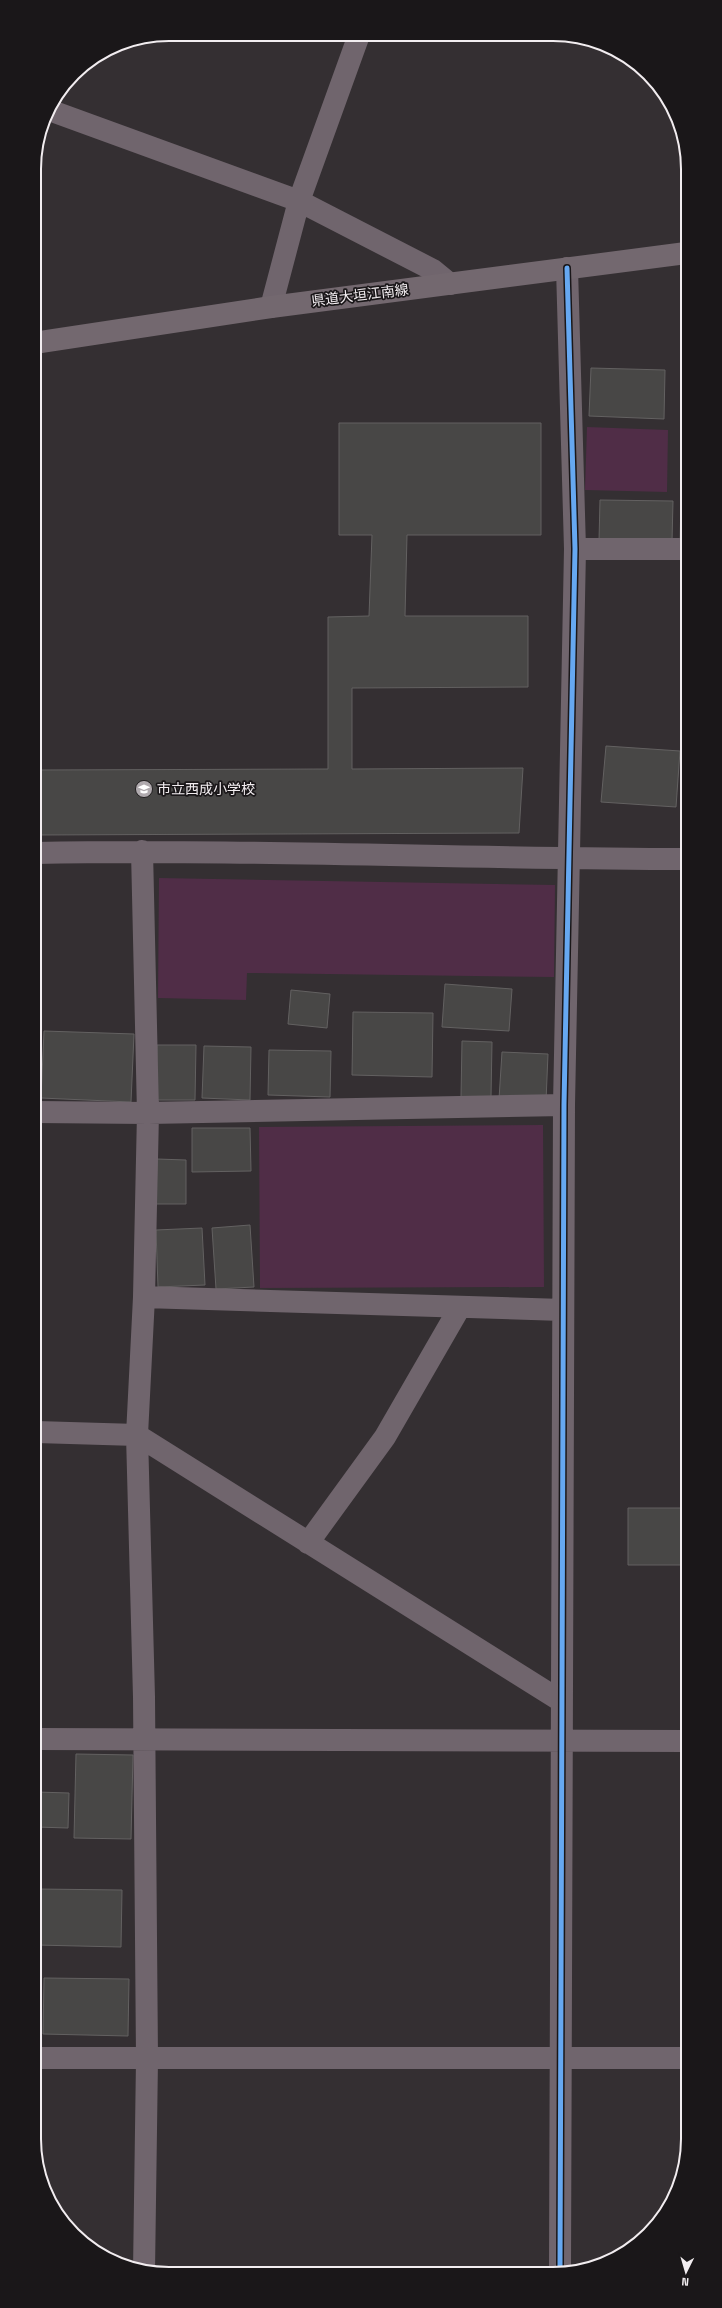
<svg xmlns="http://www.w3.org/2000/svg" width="722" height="2308" viewBox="0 0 722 2308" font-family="'Space Grotesk','Noto Sans JP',sans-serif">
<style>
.green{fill:#502d47}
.building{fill:#484746;stroke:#636161}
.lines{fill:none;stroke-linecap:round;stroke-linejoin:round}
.minor{stroke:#70656d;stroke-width:22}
.secondary{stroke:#73686f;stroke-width:22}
.cycleway-casing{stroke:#1a1719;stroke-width:8}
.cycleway{stroke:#66a8f1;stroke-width:5}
.labels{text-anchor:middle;stroke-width:3.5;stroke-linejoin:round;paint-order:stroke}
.street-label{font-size:14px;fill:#f2edf0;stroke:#1a1719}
.poi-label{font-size:14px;fill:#f2edf0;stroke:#1a1719;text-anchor:start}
.rim{fill:none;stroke:#f2edf0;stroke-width:2}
</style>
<rect width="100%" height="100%" fill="#342f32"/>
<!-- green -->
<path class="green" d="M587 427 668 430 667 492 585 490Z
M159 878 555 885 554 977 247 973 246 1000 158 998Z
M543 1125 544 1287 260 1288 259 1127Z"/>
<!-- building -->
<path class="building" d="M591 368 665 370 664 419 589 416Z
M339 423H541V535H407L405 616H528V687L352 688V769L523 768 519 833 35 835V770L328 769V617L369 616 372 535H339Z
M600 500 673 501 672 542 599 541Z
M681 500H686V543H680Z
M606 746 680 751 676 807 601 802Z
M445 984 512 989 509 1031 442 1027Z
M291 990 330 994 327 1028 288 1024Z
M353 1012 433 1013 432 1077 352 1075Z
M44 1031 134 1034 131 1102 41 1098Z
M462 1041 492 1042 491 1097H461Z
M157 1045H196L195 1100H156Z
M204 1046 251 1047 250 1100 202 1098Z
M269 1050 331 1051 330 1097 268 1095Z
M502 1052 548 1054 546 1101 499 1099Z
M192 1128H250L251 1171 192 1172Z
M157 1159 186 1160V1204H156Z
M250 1225 254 1287 216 1289 212 1228Z
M202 1228 205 1285 158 1287 156 1230Z
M628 1508H687V1565H628Z
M76 1754 133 1755 131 1839 74 1838Z
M36 1792 69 1793 68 1828 36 1827Z
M37 1889 122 1890 121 1947 36 1945Z
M44 1978 129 1979 128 2036 43 2034Z"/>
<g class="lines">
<!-- minor -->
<path class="minor" d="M49 110 299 201 433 270 450 284
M271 307 299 201 359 35
M575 549H686
M142 851 148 1113 144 1297 137 1435 144 1697 147 2059 144 2271
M35 853C252 849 469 859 686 859
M35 1112 148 1113 564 1105
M144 1297 563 1310
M36 1432 137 1435 561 1701
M308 1543 385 1437 460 1307
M36 1739 687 1741
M36 2058H688
M560 2271 564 1105 575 549 567 268"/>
<!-- secondary -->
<path class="secondary" d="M34 343 271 307 686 253"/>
<!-- cycleway casing -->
<g class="cycleway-casing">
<path id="cycleway" d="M560 2271 564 1105 575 549 567 268"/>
</g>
<!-- cycleway -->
<use href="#cycleway" class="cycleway"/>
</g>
<!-- icons -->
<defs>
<g id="school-disc" transform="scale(0.9)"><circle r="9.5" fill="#b0aaae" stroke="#1a1719"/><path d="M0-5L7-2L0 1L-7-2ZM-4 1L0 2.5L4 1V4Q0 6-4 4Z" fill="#fff"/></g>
</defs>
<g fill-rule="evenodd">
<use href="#school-disc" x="144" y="789"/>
</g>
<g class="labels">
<!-- street labels -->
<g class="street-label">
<text transform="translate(360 295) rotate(-7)" y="5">県道大垣江南線</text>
</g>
<!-- poi labels -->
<g class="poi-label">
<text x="157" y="794">市立西成小学校</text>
</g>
</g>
<!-- crop -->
<path d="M0 0H722V2308H0ZM169 41H553A128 128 0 0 1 681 169V2139A128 128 0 0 1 553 2267H169A128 128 0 0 1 41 2139V169A128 128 0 0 1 169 41Z" fill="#1a1719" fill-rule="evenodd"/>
<path class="rim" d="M169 41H553A128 128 0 0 1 681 169V2139A128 128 0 0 1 553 2267H169A128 128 0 0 1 41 2139V169A128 128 0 0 1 169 41Z"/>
<!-- north arrow -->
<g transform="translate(686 2272) rotate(185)" stroke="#1a1719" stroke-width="3" paint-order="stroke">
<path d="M0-3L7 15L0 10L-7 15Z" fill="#f2edf0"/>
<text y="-6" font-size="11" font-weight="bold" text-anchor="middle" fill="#f2edf0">N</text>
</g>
</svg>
